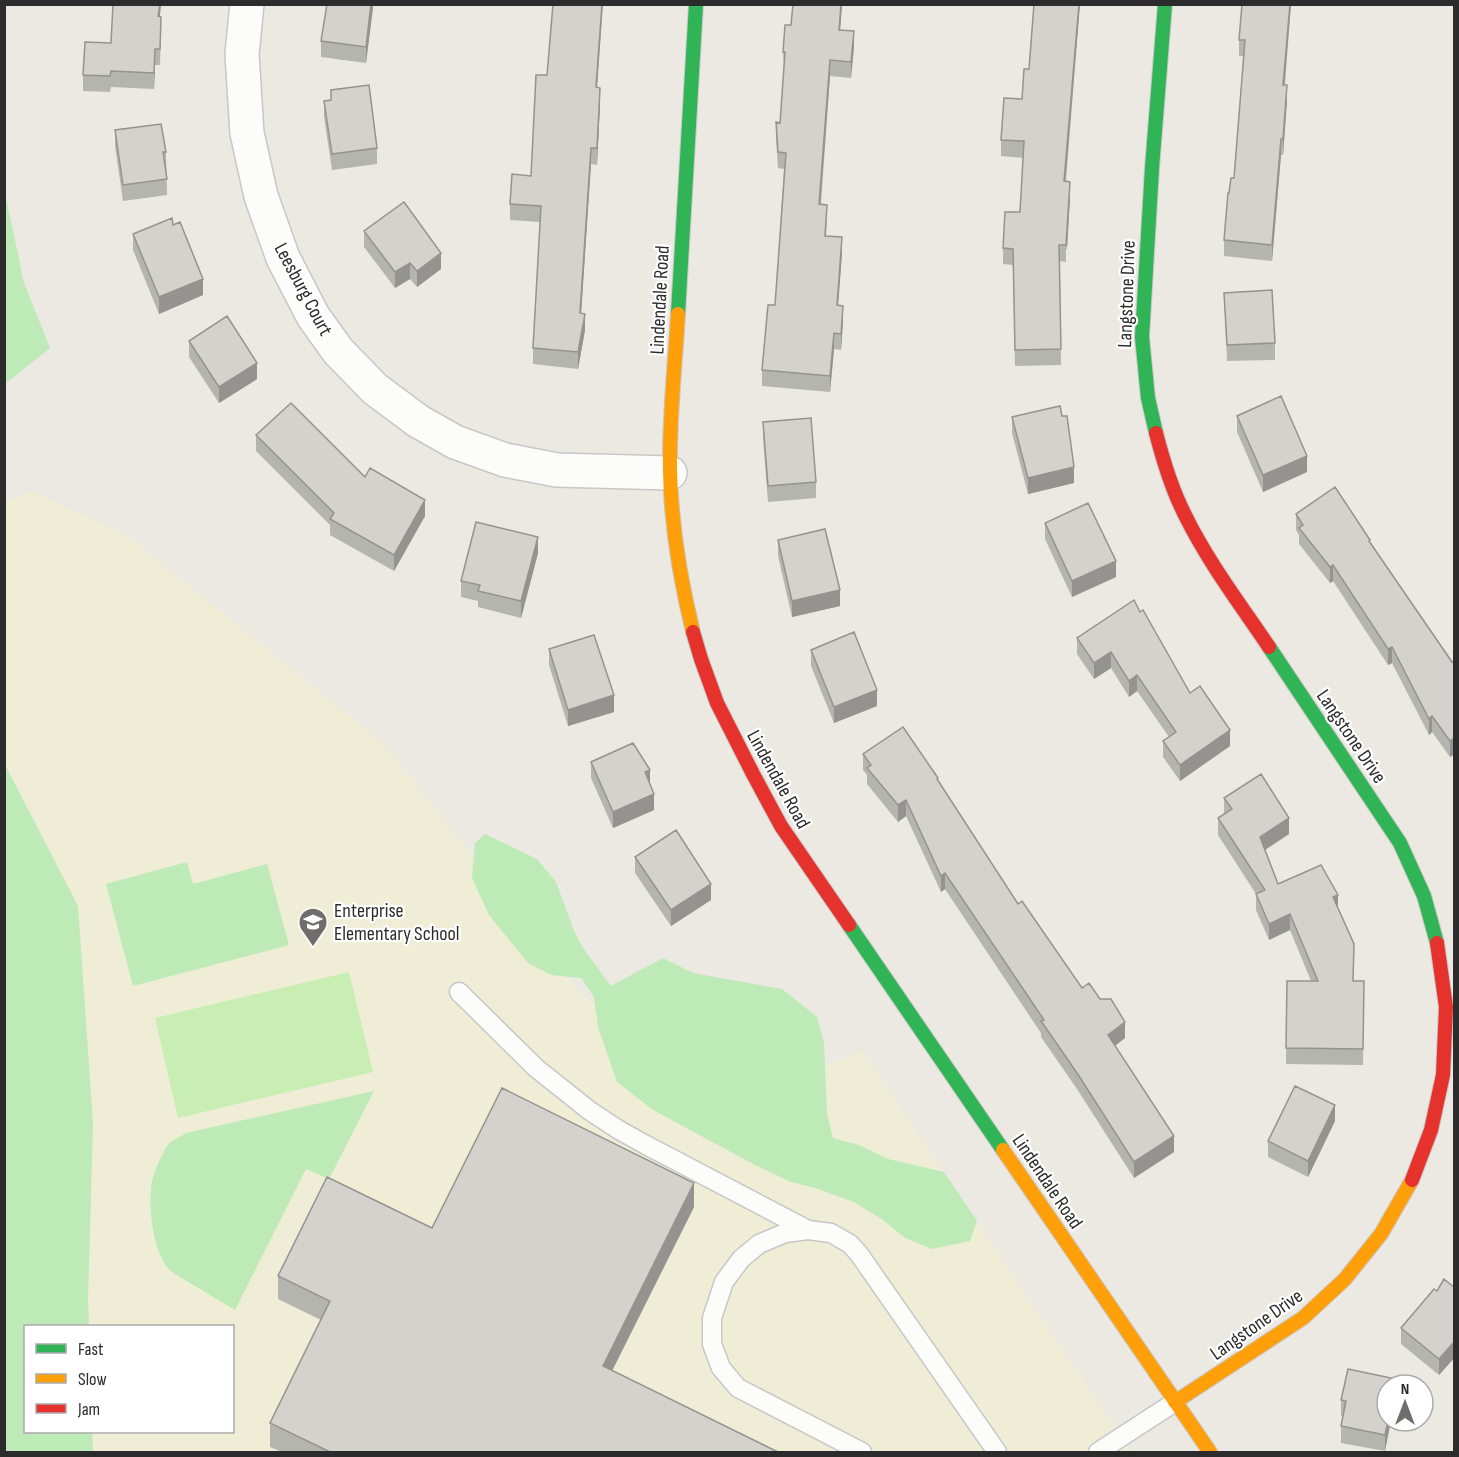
<svg xmlns="http://www.w3.org/2000/svg" width="1459" height="1457" viewBox="0 0 1459 1457" font-family="'Sofia Sans Condensed',sans-serif">
<style>
.education{fill:#efedd5}
.green{fill:#beeab7}
.pitch{fill:#c8eeb4}
.lines{fill:none;stroke-linecap:round;stroke-linejoin:round}
.lane-casing{stroke:#c8c7c7;stroke-width:21}
.street-casing{stroke:#c8c7c7;stroke-width:36}
.fast-casing{stroke:#c8c7c7;stroke-width:16}
.slow-casing{stroke:#c8c7c7;stroke-width:16}
.jam-casing{stroke:#c8c7c7;stroke-width:16}
.lane{stroke:#fcfcfa;stroke-width:18}
.street{stroke:#fcfcfa;stroke-width:33}
.fast{stroke:#30b455;stroke-width:14}
.slow{stroke:#ff9f0a;stroke-width:14}
.jam{stroke:#e5322d;stroke-width:14}
.wall{fill:#b5b5af}
.shaded-wall{fill:#94938f}
.building{fill:#d3d2cc;stroke:#94938f;stroke-width:1.5}
.labels{text-anchor:middle;stroke-width:4.5;stroke-linejoin:round;paint-order:stroke}
.street-label{font-size:20px;fill:#2c2c2c;stroke:#fff}
.poi-label{font-size:20px;fill:#2c2c2c;stroke:#fff;text-anchor:start}
</style>
<rect width="100%" height="100%" fill="#ebe9e1"/>
<!-- education -->
<path class="education" d="M31 491 126 535 384 744 578 991 713 1110 862 1051 1132 1452H93L92 1432H232V1326H89L78 906 5 763V503Z"/>
<!-- green -->
<path class="green" d="M4 188 24 283 50 348 5 384Z
M4 763 78 906 93 1123 88 1299 89 1326H26V1432H92L93 1452H5Z
M485 834 537 859 556 882 574 931 583 948 611 986 663 958 693 973 782 989 817 1017 824 1043 827 1114 833 1138 859 1145 888 1159 944 1172 977 1221 970 1241 932 1249 905 1238 883 1220 854 1202 815 1188 791 1182 757 1166 653 1110 617 1082 598 1027 594 997 581 978 551 975 528 963 489 915 472 878 475 843Z
M187 862 193 884 267 864 289 945 133 986 106 884Z
M374 1091 329 1179 306 1169 235 1310 175 1274C171 1271 167 1268 165 1264 152 1244 148 1205 152 1181 155 1170 161 1156 167 1146 171 1140 180 1137 186 1133Z"/>
<!-- pitch -->
<path class="pitch" d="M349 972 373 1072 178 1118 155 1018Z"/>
<g class="lines">
<!-- lane casing -->
<g class="lane-casing">
<path id="lane" d="M459 992 536 1068 590 1111 619 1130 646 1145 808 1230
M862 1452 738 1388 721 1368 712 1344V1318L724 1282 741 1259 759 1244 785 1233 808 1230 831 1233 850 1244 859 1254 997 1452
M1098 1452 1175 1402"/>
</g>
<!-- street casing -->
<g class="street-casing">
<path id="street" d="M247 4 242 54 247 133 261 196 283 258 313 316 338 351 375 389 418 421 455 442 505 460 557 470 670 473"/>
</g>
<!-- fast casing -->
<g class="fast-casing">
<path id="fast" d="M678 314 696 4
M1156 433 1148 398 1142 337 1152 168 1165 4
M1269 647 1400 843 1424 896 1437 943
M849 925 1003 1150"/>
</g>
<!-- slow casing -->
<g class="slow-casing">
<path id="slow" d="M678 314C675 366 669 418 670 470 671 525 680 579 693 632
M1003 1150 1210 1452
M1175 1402 1303 1318 1345 1279 1381 1234 1412 1180"/>
</g>
<!-- jam casing -->
<g class="jam-casing">
<path id="jam" d="M1156 433C1163 460 1172 490 1185 515 1208 562 1240 604 1269 647
M693 632 701 659 717 703 753 774 781 826 849 925
M1412 1180 1431 1130 1443 1075 1446 1007 1437 943"/>
</g>
<!-- lane -->
<use href="#lane" class="lane"/>
<!-- street -->
<use href="#street" class="street"/>
<!-- fast -->
<use href="#fast" class="fast"/>
<!-- slow -->
<use href="#slow" class="slow"/>
<!-- jam -->
<use href="#jam" class="jam"/>
</g>
<!-- wall -->
<path class="wall" d="M113 4H161L160 16 161 33 160 65H155L154 89 111 87 110 92 83 91V75L111 43Z
M373 4 366 63 321 57V41Z
M842 4 840 30 854 47 851 78 830 76 821 204 827 221 826 236 842 253 838 305 843 322 841 350 834 349 830 392 762 386V370L775 305 784 169 778 168 776 139V122L780 123 784 68 783 52 791 25Z
M1080 4 1066 181 1070 198 1067 249H1066V262L1060 261 1061 365 1015 366 1013 265 1003 264V248L1020 212 1023 158 1001 156V140L1022 99 1029 69Z
M1242 4H1291L1285 85 1287 101 1283 155H1281L1272 261 1224 256V240L1229 193 1234 178 1244 56H1239V40Z
M597 87 600 104 597 165 591 164 581 314 585 330 578 369 533 364V348L540 222 510 220V204Z
M324 101 377 148V164L332 170 324 117Z
M115 130 166 152 167 195 123 201 115 146Z
M173 225 203 295 159 314 133 250V234Z
M364 231 441 269 417 287 410 279 395 288 364 247Z
M1224 293 1275 343V360L1227 361Z
M189 341 257 379 219 403 189 357Z
M1237 416 1307 472 1263 492 1237 432Z
M1012 417 1074 483 1028 494 1012 433Z
M763 422 816 482V498L768 502 763 438Z
M256 435 365 477 401 487 425 516 394 571 330 535V525L256 451Z
M1296 514 1370 543 1452 662 1455 661V754L1450 757 1432 732 1429 735 1392 663 1388 665 1333 581 1330 583 1299 544V535L1296 530Z
M1045 523 1116 577 1072 597 1045 539Z
M778 540 840 606 792 617 778 556Z
M538 553 521 618 478 607V601L461 597V581Z
M1140 612 1190 693 1230 746 1180 781 1163 757V741L1169 737 1137 691 1129 697 1111 668 1094 679 1077 654V638Z
M549 649 614 712 568 726 549 665Z
M811 650 877 706 834 723 811 666Z
M863 754 938 781 1018 904 1082 988 1125 1038 1115 1046 1174 1152 1134 1178 1077 1089 1041 1037V1033L945 889 941 892 906 816 898 822 867 784V775L863 770Z
M591 762 650 784 654 810 613 828 591 778Z
M1224 798 1289 834 1265 850 1278 884 1338 909 1353 981H1364L1363 1065 1286 1064 1287 981H1311L1290 930 1269 940 1256 910V894L1218 835V818L1224 814Z
M635 857 711 900 671 926 635 873Z
M1335 1121 1308 1177 1268 1157V1141Z
M694 1207 612 1370 776 1452H282L270 1447V1423L321 1320 278 1299V1276L432 1228Z
M1455 1288V1357L1439 1375 1401 1344V1328L1437 1291Z
M1396 1385 1385 1451 1341 1443V1426L1343 1416H1341V1400Z"/>
<!-- shaded-wall -->
<path class="shaded-wall" d="M160 4H161L158 33V16Z
M371 4H373V8L366 63V47Z
M602 4H603L596 103V87Z
M841 4H842L839 46V30Z
M1079 4H1080L1064 197V181Z
M1290 4H1291L1283 101V85Z
M854 31V47L851 78V62Z
M155 49V65L154 89V73Z
M830 60V76L819 220V204Z
M1287 85V101L1283 155V139Z
M600 88V104L597 165V148Z
M1281 139V155L1272 261V245Z
M591 148V164L580 330 581 298Z
M1070 182V198L1067 249V233Z
M842 237V253L837 321V305Z
M441 253V269L417 287V271Z
M410 263V279L395 288V272Z
M203 279V295L159 314V297Z
M843 306V322L841 350V334Z
M585 314V330L578 369V352Z
M834 333V349L830 392V376Z
M257 363V379L219 403V387Z
M1307 456V472L1263 492V475Z
M1074 467V483L1028 494V478Z
M425 500V516L394 571V555Z
M538 537V553L521 618V601Z
M1116 561V577L1072 597V581Z
M1333 565V581L1330 583V567Z
M840 590V606L792 617V601Z
M1392 647V663L1388 665V649Z
M1111 652V668L1094 679V663Z
M1137 675V691L1129 697V681Z
M877 690V706L834 723V707Z
M614 695V712L568 726V710Z
M1432 716V732L1429 735V719Z
M1230 730V746L1180 781V765Z
M1455 738V754L1450 757V741Z
M650 770V786L645 772Z
M654 794V810L613 828V812Z
M906 800V816L898 822V805Z
M1289 818V834L1260 853V837Z
M945 873V889L941 892V876Z
M711 884V900L671 926V910Z
M1338 895V911L1333 897Z
M1290 914V930L1269 940V924Z
M1125 1022V1038L1108 1051V1035Z
M1335 1105V1121L1308 1177V1161Z
M1174 1136V1152L1134 1178V1162Z
M694 1183V1207L603 1389V1366Z
M1455 1341V1357L1439 1375V1359Z
M1388 1421H1391L1385 1451V1435Z"/>
<!-- building -->
<path class="building" d="M113 4H160L158 16 161 17 160 49H155L154 73 111 71 110 76 83 75 85 42 111 43Z
M327 4H371L366 47 321 41Z
M553 4H602L596 87 600 88 597 148H591L580 313 585 314 578 352 533 348 541 206 510 204 512 174 531 176 536 75H547Z
M793 4H841L839 30 854 31 851 62 830 60 819 204 827 205 825 236 842 237 837 305 843 306 841 334 834 333 830 376 762 370 768 305H775L786 153 778 152 776 122 780 123 785 52H783L785 25H791Z
M1034 4H1079L1064 181 1070 182 1066 245H1059L1061 349 1015 350 1013 249 1003 248 1005 212H1020L1024 141 1001 140 1004 98 1022 99 1024 69H1029Z
M1242 4H1290L1283 85H1287L1283 139H1281L1272 245 1224 240 1228 193H1229L1231 178H1234L1245 40H1239Z
M369 85 377 148 332 154 324 101 331 100V90Z
M161 124 166 152H163L167 179 123 185 115 130Z
M404 202 441 253 417 271 410 263 395 272 364 231Z
M172 218 173 225 180 222 203 279 159 297 133 234Z
M1272 290 1275 343 1227 345 1224 293Z
M227 316 257 363 219 387 189 341Z
M1281 396 1307 456 1263 475 1237 416Z
M291 403 365 477 370 468 425 500 394 555 330 519 334 513 256 435Z
M1060 406 1062 416H1067L1074 467 1028 478 1012 417Z
M811 418 816 482 768 486 763 422Z
M1335 487 1370 540 1369 541 1452 662 1455 661V738L1450 741 1432 716 1429 719 1392 647 1388 649 1333 565 1330 567 1299 528 1303 525 1296 514Z
M1088 503 1116 561 1072 581 1045 523Z
M476 522 538 537 521 601 478 591 480 585 461 581Z
M825 529 840 590 792 601 778 540Z
M1134 600 1140 612 1143 610 1190 693 1200 686 1230 730 1180 765 1163 741 1176 732 1137 675 1129 681 1111 652 1094 663 1077 638Z
M854 632 877 690 834 707 811 650Z
M594 635 614 695 568 710 549 649Z
M903 727 938 778 937 779 1018 904 1022 901 1082 988 1089 983 1100 999H1111L1125 1022 1108 1035 1174 1136 1134 1162 1077 1073 1041 1021 1044 1020 945 873 941 876 906 800 898 805 867 768 871 765 863 754Z
M633 743 650 770 645 772 654 794 613 812 591 762Z
M1261 774 1289 818 1260 837 1278 884 1321 865 1338 895 1333 897 1354 944 1353 981H1364L1363 1049 1286 1048 1287 981H1318L1290 914 1269 924 1256 894 1265 890 1218 818 1232 809 1224 798Z
M676 830 711 884 671 910 635 857Z
M1295 1086 1335 1105 1308 1161 1268 1141Z
M502 1088 694 1183 603 1366 776 1451 775 1452H330L270 1423 330 1301 278 1276 327 1177 432 1228Z
M1444 1279 1455 1288V1341L1439 1359 1401 1328 1434 1289 1437 1291Z
M1348 1369 1396 1379 1395 1385H1387L1388 1421 1385 1435 1341 1426 1346 1401 1341 1400Z"/>
<!-- icons -->
<defs>
<g id="school-pin" transform="scale(1.5)"><path d="M0 17L-7.5 6A9.5 9.5 0 1 1 7.5 6Z" fill="#6f6e6b" stroke="#fff"/><path d="M0-5L7-2L0 1L-7-2ZM-4 1L0 2.5L4 1V4Q0 6-4 4Z" fill="#fff"/></g>
</defs>
<g fill-rule="evenodd">
<use href="#school-pin" x="313" y="922"/>
</g>
<g class="labels">
<!-- street labels -->
<g class="street-label">
<text transform="translate(304 289) rotate(62)" y="7">Leesburg Court</text>
<text transform="translate(1126 294) rotate(-88)" y="7">Langstone Drive</text>
<text transform="translate(659 300) rotate(-87)" y="7">Lindendale Road</text>
<text transform="translate(1352 736) rotate(56)" y="7">Langstone Drive</text>
<text transform="translate(779 779) rotate(61)" y="7">Lindendale Road</text>
<text transform="translate(1048 1181) rotate(56)" y="7">Lindendale Road</text>
<text transform="translate(1256 1324) rotate(-35)" y="7">Langstone Drive</text>
</g>
<!-- poi labels -->
<g class="poi-label">
<text x="334" y="917">Enterprise<tspan x="334" dy="23">Elementary School</tspan></text>
</g>
</g>
<!-- border -->
<rect width="1459" height="1457" fill="none" stroke="#2c2c2c" stroke-width="12"/>
<!-- legend -->
<rect x="24" y="1325" width="210" height="108" fill="#ffffff" stroke="#ababab" stroke-width="1.5"/>
<rect x="36" y="1344" width="30" height="9" fill="#30b455" stroke="#ababab" stroke-width="1.5"/>
<text x="78" y="1355" font-size="18" fill="#2c2c2c">Fast</text>
<rect x="36" y="1374" width="30" height="9" fill="#ff9f0a" stroke="#ababab" stroke-width="1.5"/>
<text x="78" y="1385" font-size="18" fill="#2c2c2c">Slow</text>
<rect x="36" y="1404" width="30" height="9" fill="#e5322d" stroke="#ababab" stroke-width="1.5"/>
<text x="78" y="1415" font-size="18" fill="#2c2c2c">Jam</text>
<!-- north arrow -->
<g transform="translate(1405 1403)"><circle r="28" fill="#ffffff" stroke="#ababab" stroke-width="1.5"/>
<path d="M0-4.5L10 22L0 15L-10 22Z" fill="#6f6e6b"/>
<text y="-9" font-size="16" font-weight="bold" text-anchor="middle" fill="#2c2c2c">N</text>
</g>
</svg>
